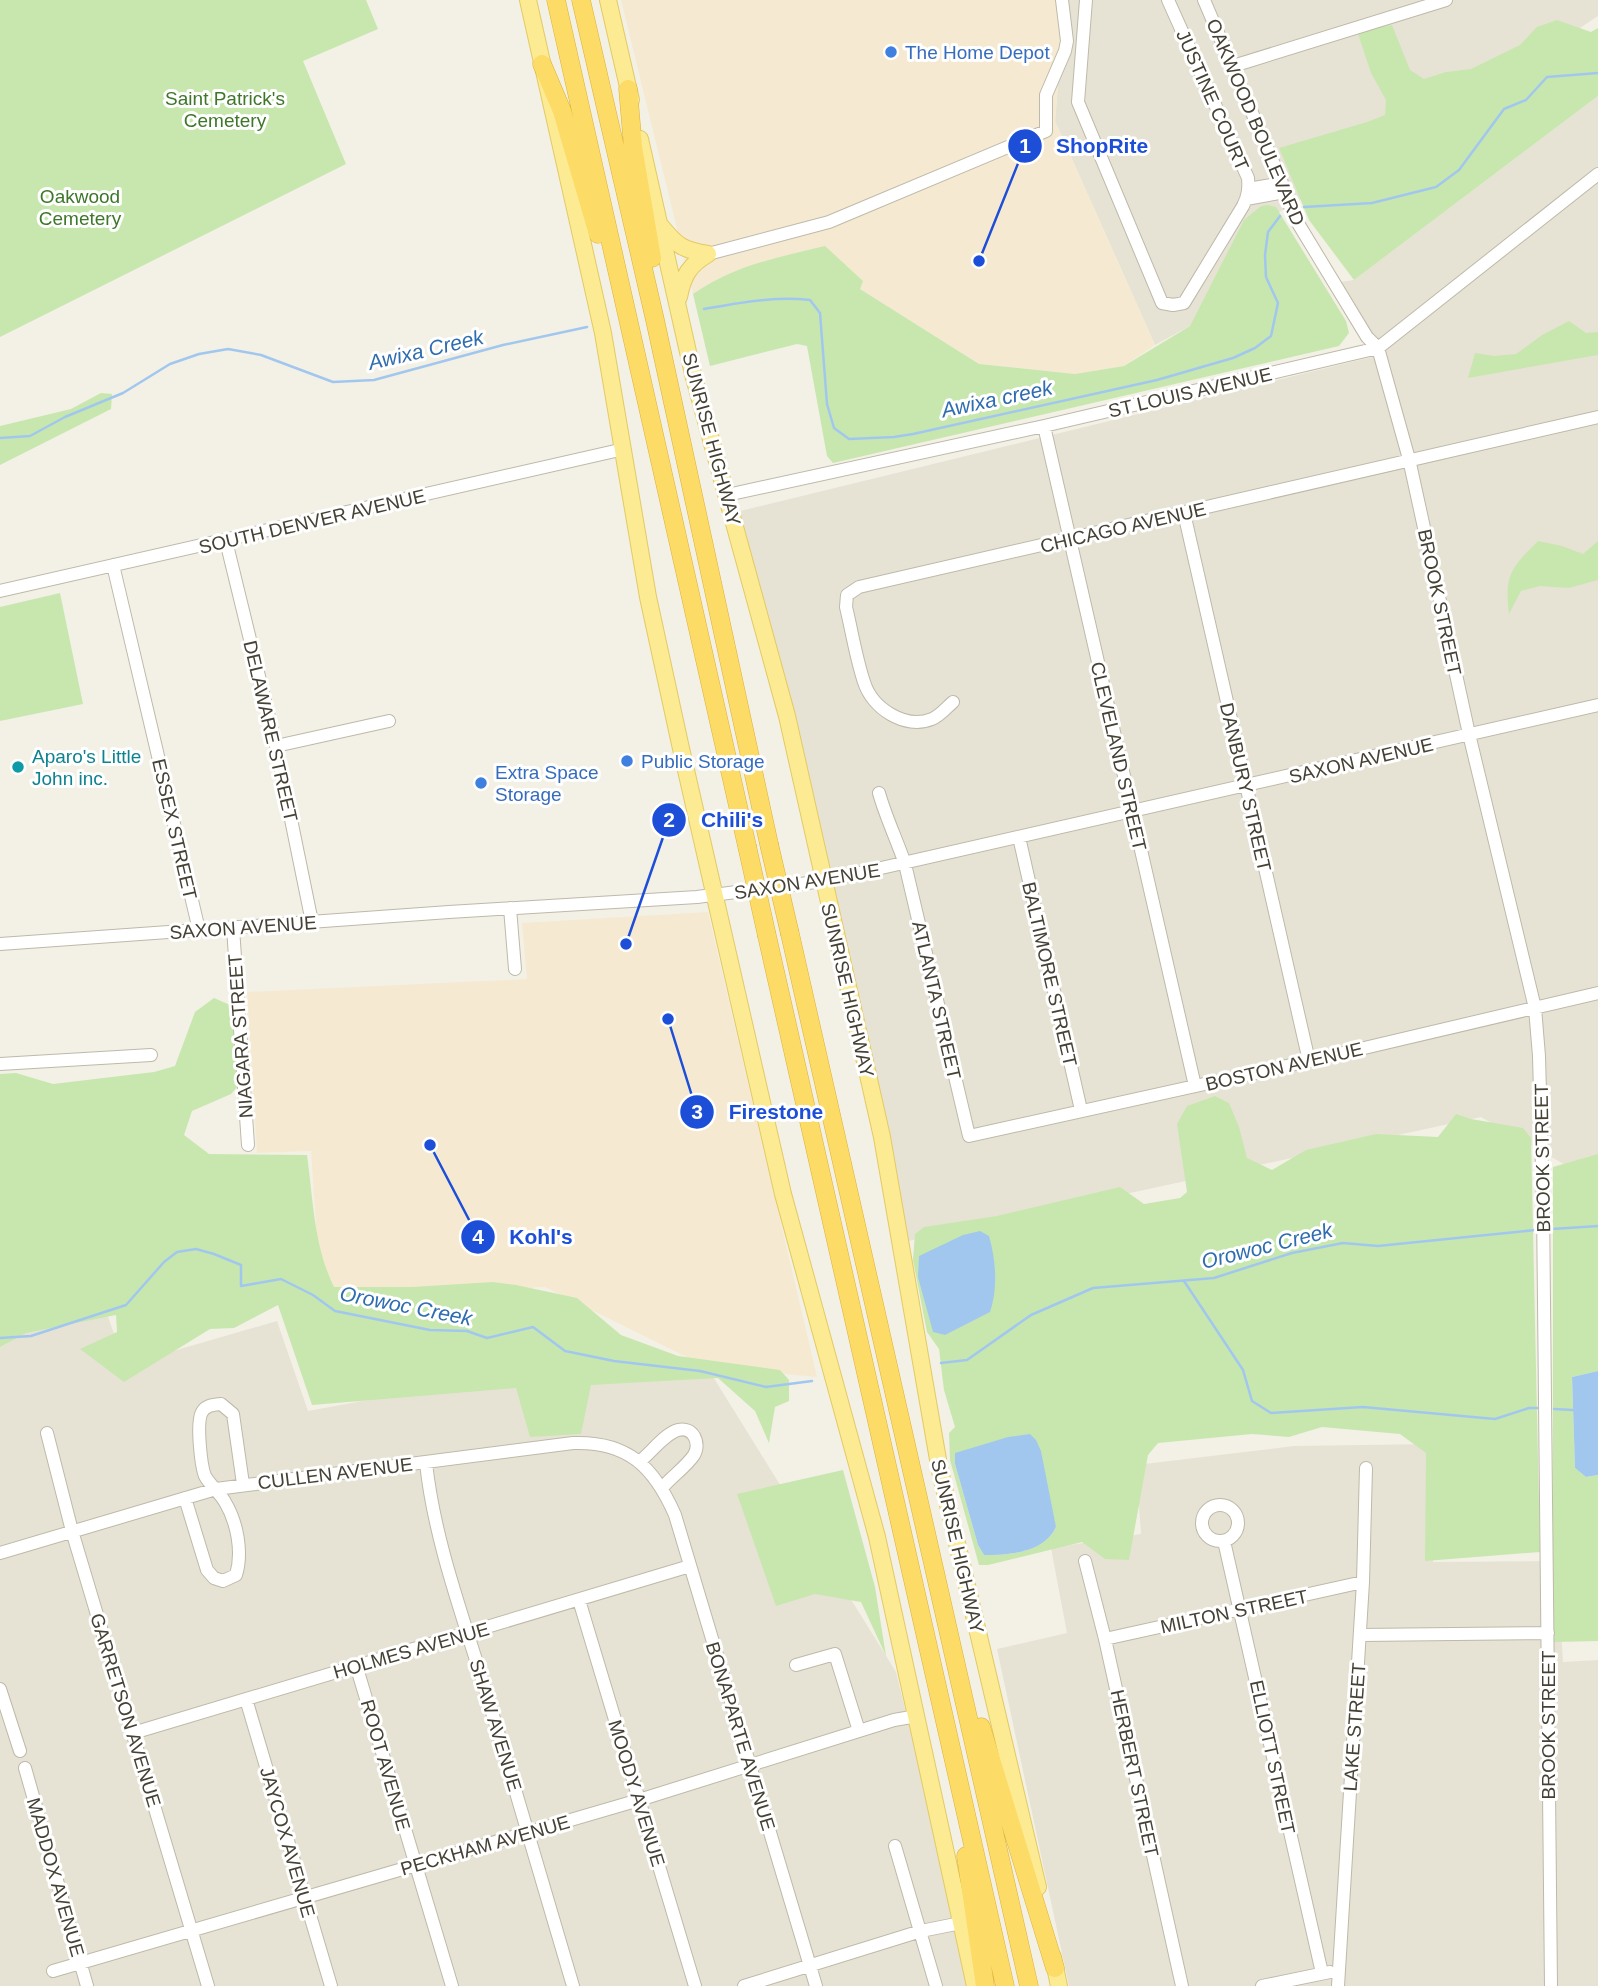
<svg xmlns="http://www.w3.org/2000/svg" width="1598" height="1986" viewBox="0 0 1598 1986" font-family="Arial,sans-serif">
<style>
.residential{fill:#e7e3d4}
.commercial{fill:#f5ead1}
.green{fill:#c7e7af;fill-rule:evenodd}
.water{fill:#a2c7ef}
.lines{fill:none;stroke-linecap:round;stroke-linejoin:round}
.stream{stroke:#a2c7ef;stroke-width:2.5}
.minor-casing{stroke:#beb9a9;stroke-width:14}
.major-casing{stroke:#e2ca64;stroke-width:18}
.highway-casing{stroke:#dcb137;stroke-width:19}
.minor{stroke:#fff;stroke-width:12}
.major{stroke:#fdeb94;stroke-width:16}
.highway{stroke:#fcdb67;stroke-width:18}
.highway-bridge-casing{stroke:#dcb137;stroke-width:19;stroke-linecap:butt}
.highway-bridge{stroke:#fcdb67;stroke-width:18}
.shop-dot{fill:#3f7fe0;stroke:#fff;stroke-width:2.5}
.culture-dot{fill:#0f9aa8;stroke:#fff;stroke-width:2.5}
.labels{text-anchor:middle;stroke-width:6;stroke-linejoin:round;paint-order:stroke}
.shop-label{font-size:19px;fill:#366cbe;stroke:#fff;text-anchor:start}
.park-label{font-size:19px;fill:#3e7729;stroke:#fff}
.street-label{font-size:19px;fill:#454135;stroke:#fff}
.culture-label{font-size:19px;fill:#0d838f;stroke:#fff;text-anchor:start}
.water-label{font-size:21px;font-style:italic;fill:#2f6cb0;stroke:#fff}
.leader{fill:none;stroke:#1d4ed8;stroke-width:2.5}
.callout-dot{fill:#1d4ed8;stroke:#fff;stroke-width:2.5}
.mark-label{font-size:21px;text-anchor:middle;font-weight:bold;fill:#fff}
.callout-label{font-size:21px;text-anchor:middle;font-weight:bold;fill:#1d4ed8;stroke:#fff;stroke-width:6;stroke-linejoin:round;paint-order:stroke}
</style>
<rect width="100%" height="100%" fill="#f3f0e6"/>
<!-- residential -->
<path class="residential" d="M1065 0H1598V16L1507 76 1271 217 1190 326 1155 345 1055 121Z
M1598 96V1165L1576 1171 1481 1117 908 1241 740 511 1380 355 1328 284 1354 280Z
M106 1311 125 1365 277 1321 308 1411 471 1381 707 1367 896 1672 960 1934 971 1986H0V1335Z
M1432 1444 1433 1562 1557 1561 1563 1662 1598 1660V1986H1069L997 1649 1067 1633 1051 1548 1141 1534 1136 1465 1294 1446Z"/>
<!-- commercial -->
<path class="commercial" d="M621 0H1065L1055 121 1155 345 1124 366 1075 374 979 364 860 289 710 283 693 294Z
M708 912 817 1377 707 1367 545 1287 321 1298 311 1151 257 1153 247 992 527 979 522 923Z"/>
<!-- green -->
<path class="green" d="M0 0H366L378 29 303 61 346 164 0 337Z
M1557 20 1591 32 1598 28V96L1354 280 1309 220 1279 148 1367 122 1385 115 1386 100 1371 73 1357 31 1392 25 1410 70 1424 79 1446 72 1471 69 1520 45 1537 27Z
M1268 205 1276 207 1346 321 1349 333 1339 346 833 463 827 456 807 346 797 344 710 366 693 294C735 265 776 258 825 246L863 281 860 289 979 364 1075 374 1124 366 1190 326 1244 220 1261 206Z
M1569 321 1586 333 1598 332V355L1468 378 1475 353 1494 356 1516 354 1542 335Z
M101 393 112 394 111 409 0 465V426L71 409Z
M1538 541 1562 546 1583 554 1598 541V580L1569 588 1540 586 1521 591 1509 614C1504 575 1511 568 1538 541Z
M60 593 83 704 0 721V607Z
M214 998 230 1005 239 1085 231 1094 192 1111 184 1135 209 1154 307 1155C313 1198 314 1247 334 1287H412L493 1282 516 1285 577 1298 621 1335 678 1356 780 1370 789 1380V1401L775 1407 769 1443 755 1411 718 1378 591 1385 581 1434 530 1437 516 1388 312 1405 278 1305 234 1328 210 1329 124 1382 80 1349 117 1332 116 1315 26 1333 0 1347V1074L16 1073 53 1084 154 1072 175 1066 195 1012Z
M1215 1096 1229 1103 1239 1127 1247 1158 1272 1170 1306 1150 1376 1134 1438 1137 1456 1114 1471 1119 1523 1128 1531 1138 1540 1552 1425 1561 1426 1453 1400 1434 1322 1427 1289 1437 1252 1434 1158 1443 1148 1455 1129 1560 1105 1559 1082 1542 988 1565H979L950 1460 949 1433 955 1427 944 1390 939 1349 927 1332 913 1260 915 1234 924 1227 997 1216 1120 1187 1144 1204 1180 1198 1187 1192 1177 1124 1187 1106ZM955 1453 1054 1524 1056 1527C1044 1553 1009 1555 984 1555L978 1545 955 1464Z
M1598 1154V1371L1572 1377 1575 1468 1586 1477 1598 1475V1641L1553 1642V1167Z
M843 1470 875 1587 886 1656 861 1602 815 1594 776 1606 737 1494Z"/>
<!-- water -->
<path class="water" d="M980 1231 989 1236C996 1260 998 1289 990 1312L945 1335 933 1332 918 1277 919 1256 963 1235Z
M1598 1371V1475L1586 1477 1575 1468 1572 1377Z
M1030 1434 1036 1440 1041 1451 1056 1527C1044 1553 1009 1555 984 1555L978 1545 955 1464V1453L1008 1437Z"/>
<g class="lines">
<!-- stream -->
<path class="stream" d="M1304 207 1372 203 1436 187 1459 170 1504 109 1526 100 1547 77 1598 73
M704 309C739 303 774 296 810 300L820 313 827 404 834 428 849 439 894 437 913 434 1157 380 1233 358 1255 348 1271 336 1278 303 1266 277 1265 255 1268 232 1280 216
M0 438 30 436 65 417 123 393 170 364 199 354 228 349 261 355 333 382 374 380 503 345 587 327
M1552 1229 1598 1226
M1184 1281 1243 1370 1252 1401 1271 1413 1363 1407 1495 1419 1529 1408H1537
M0 1338 31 1336 126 1305 164 1262 177 1252 196 1249 214 1254 241 1265V1286L281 1279 313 1295 335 1311 430 1330 467 1331 487 1338 533 1327 565 1351 614 1361 700 1371 766 1387 812 1381
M941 1363 967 1360 1031 1315 1093 1288 1214 1278 1292 1253 1343 1243 1378 1246 1535 1230
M1554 1409 1573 1410"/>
<!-- minor casing -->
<g class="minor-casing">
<path id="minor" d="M1086 0 1078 102 1162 303 1173 305 1184 303 1243 206C1248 196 1249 189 1248 178L1168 0
M1204 0 1282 183 1293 215 1367 337 1378 348 1409 459 1469 734 1535 1008 1539 1056 1543 1205 1551 1986
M1233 66 1446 0
M1248 189 1282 183
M1246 199 1285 192
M708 254 829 222 1046 131V95L1065 51 1067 41 1062 0
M1044 426 1195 1086
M727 495 1044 426 1378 348 1598 174
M1184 513 1309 1061
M226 541 276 746 312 922
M113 565 199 930
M0 591 624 449
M953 702C947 707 940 716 932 719 905 730 872 708 864 682 856 658 852 632 846 607L847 595 859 587 1598 417
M276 746 389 721
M879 793C886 818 897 840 905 864L969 1136 1309 1061 1598 993
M1019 837 1081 1110
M510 908 515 969
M233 928 248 1145
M0 944 449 912 697 897 824 881 1598 705
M0 1064 151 1055
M47 1433 72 1531 208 1986
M639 1462C651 1453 664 1434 678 1430 693 1426 701 1443 694 1455 686 1467 672 1476 663 1487
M426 1463C434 1537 460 1608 482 1679 513 1781 543 1883 573 1986
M185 1498 207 1570 214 1578 223 1581 236 1575C243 1552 237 1522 225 1502 220 1493 210 1485 205 1476 201 1466 196 1422 202 1412 206 1405 213 1405 221 1404L233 1414 243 1484
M1202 1523a18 18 0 1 1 36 0a18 18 0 1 1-36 0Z
M1224 1541 1322 1973
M0 1553 216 1489 573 1443C628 1441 654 1467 675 1515L816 1986
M1085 1561 1105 1639 1182 1986
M579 1600 695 1986
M1360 1635 1548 1633
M1105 1639 1363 1582
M356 1665 452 1986
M796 1665 835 1654 859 1731
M0 1689 20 1751
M246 1699 331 1986
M133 1733 690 1566
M25 1768 87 1986
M895 1846 936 1986
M53 1971 639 1800 894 1720 917 1716
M744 1986 921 1931 961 1923
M1262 1986 1330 1972
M1338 1986 1363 1582 1366 1468"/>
</g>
<!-- major casing -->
<g class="major-casing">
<path id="major" d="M528 0 603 333 648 597 680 744 783 1194 877 1537 975 1986
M608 0 631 100
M640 139 693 374 787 716 882 1137 940 1471 1038 1887
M661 226C677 246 683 250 708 254
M679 297C683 276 689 265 708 254
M1053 1957 1059 1986"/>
</g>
<!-- highway casing -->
<g class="highway-casing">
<path id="highway" d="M556 0 747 846
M581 0 655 320 769 844
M542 64 562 111 598 234
M628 89 633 147 652 258
M790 934 1029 1986
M767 936 1005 1986
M981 1727 1055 1968
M966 1856 985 1986"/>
</g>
<!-- minor -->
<use href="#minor" class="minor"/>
<!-- major -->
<use href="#major" class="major"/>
<!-- highway -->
<use href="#highway" class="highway"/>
<!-- highway-bridge casing -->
<g class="highway-bridge-casing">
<path id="highway-bridge" d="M769 844 790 934
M747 846 767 936"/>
</g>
<!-- highway-bridge -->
<use href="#highway-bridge" class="highway-bridge"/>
</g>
<!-- markers -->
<g class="shop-dot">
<circle cx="891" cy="52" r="7"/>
<circle cx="627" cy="761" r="7"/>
<circle cx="481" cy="783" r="7"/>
</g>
<circle class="culture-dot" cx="18" cy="767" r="7"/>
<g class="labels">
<!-- shop labels -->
<g class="shop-label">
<text x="905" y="59">The Home Depot</text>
<text x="641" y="768">Public Storage</text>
<text x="495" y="779">Extra Space<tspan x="495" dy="22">Storage</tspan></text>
</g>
<!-- park labels -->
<g class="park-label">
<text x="225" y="105">Saint Patrick's<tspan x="225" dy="22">Cemetery</tspan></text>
<text x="80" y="203">Oakwood<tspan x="80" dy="22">Cemetery</tspan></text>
</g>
<!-- street labels -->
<g class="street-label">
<text transform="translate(1213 100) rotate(66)" y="7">JUSTINE COURT</text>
<text transform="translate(1256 122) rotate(67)" y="7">OAKWOOD BOULEVARD</text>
<text transform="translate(1190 392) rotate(-13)" y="7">ST LOUIS AVENUE</text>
<text transform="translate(712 439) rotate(75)" y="7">SUNRISE HIGHWAY</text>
<text transform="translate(312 521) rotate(-13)" y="7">SOUTH DENVER AVENUE</text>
<text transform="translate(1123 527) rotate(-13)" y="7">CHICAGO AVENUE</text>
<text transform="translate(1440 602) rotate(78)" y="7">BROOK STREET</text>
<text transform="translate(271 731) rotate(77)" y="7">DELAWARE STREET</text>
<text transform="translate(1119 756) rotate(77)" y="7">CLEVELAND STREET</text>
<text transform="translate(1361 760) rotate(-13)" y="7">SAXON AVENUE</text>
<text transform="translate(1246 787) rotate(77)" y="7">DANBURY STREET</text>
<text transform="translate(175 829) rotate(77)" y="7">ESSEX STREET</text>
<text transform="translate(807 881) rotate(-9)" y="7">SAXON AVENUE</text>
<text transform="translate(243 927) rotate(-4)" y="7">SAXON AVENUE</text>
<text transform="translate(1050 974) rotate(77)" y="7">BALTIMORE STREET</text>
<text transform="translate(848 990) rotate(77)" y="7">SUNRISE HIGHWAY</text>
<text transform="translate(937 1000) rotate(77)" y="7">ATLANTA STREET</text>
<text transform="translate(240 1036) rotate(-94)" y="7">NIAGARA STREET</text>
<text transform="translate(1284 1066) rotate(-13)" y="7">BOSTON AVENUE</text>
<text transform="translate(1542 1158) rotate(-91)" y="7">BROOK STREET</text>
<text transform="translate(335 1473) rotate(-7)" y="7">CULLEN AVENUE</text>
<text transform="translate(958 1546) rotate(77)" y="7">SUNRISE HIGHWAY</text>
<text transform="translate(1234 1611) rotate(-12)" y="7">MILTON STREET</text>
<text transform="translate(411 1650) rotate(-16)" y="7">HOLMES AVENUE</text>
<text transform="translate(126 1710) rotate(73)" y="7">GARRETSON AVENUE</text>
<text transform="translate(496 1725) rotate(73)" y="7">SHAW AVENUE</text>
<text transform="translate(1548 1725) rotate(-90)" y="7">BROOK STREET</text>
<text transform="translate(1354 1727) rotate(-86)" y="7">LAKE STREET</text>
<text transform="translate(741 1736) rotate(73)" y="7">BONAPARTE AVENUE</text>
<text transform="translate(1273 1757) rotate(78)" y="7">ELLIOTT STREET</text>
<text transform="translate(386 1765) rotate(74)" y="7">ROOT AVENUE</text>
<text transform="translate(1135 1773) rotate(78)" y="7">HERBERT STREET</text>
<text transform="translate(637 1793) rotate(73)" y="7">MOODY AVENUE</text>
<text transform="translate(288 1842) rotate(74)" y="7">JAYCOX AVENUE</text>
<text transform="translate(485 1845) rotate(-16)" y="7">PECKHAM AVENUE</text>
<text transform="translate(56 1877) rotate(74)" y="7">MADDOX AVENUE</text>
</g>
<!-- culture labels -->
<g class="culture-label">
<text x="32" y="763">Aparo's Little<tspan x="32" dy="22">John inc.</tspan></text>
</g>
<!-- water labels -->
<g class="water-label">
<text transform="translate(426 350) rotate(-13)" y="7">Awixa Creek</text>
<text transform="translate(997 399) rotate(-12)" y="7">Awixa creek</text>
<text transform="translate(1267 1246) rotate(-14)" y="7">Orowoc Creek</text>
<text transform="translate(406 1306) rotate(11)" y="7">Orowoc Creek</text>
</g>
</g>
<!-- callouts -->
<path class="leader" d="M979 261L1025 146M626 944L669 820M668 1019L697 1112M430 1145L478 1237"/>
<g class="callout-dot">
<circle cx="979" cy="261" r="7"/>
<circle cx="626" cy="944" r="7"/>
<circle cx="668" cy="1019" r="7"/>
<circle cx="430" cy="1145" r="7"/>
<circle cx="1025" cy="146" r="18"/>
<circle cx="669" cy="820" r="18"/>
<circle cx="697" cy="1112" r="18"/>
<circle cx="478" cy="1237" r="18"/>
</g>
<g class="mark-label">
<text x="1025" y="153">1</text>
<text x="669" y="827">2</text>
<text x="697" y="1119">3</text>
<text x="478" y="1244">4</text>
</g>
<g class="callout-label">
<text x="1102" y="153">ShopRite</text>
<text x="732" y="827">Chili's</text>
<text x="776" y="1119">Firestone</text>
<text x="541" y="1244">Kohl's</text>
</g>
</svg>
